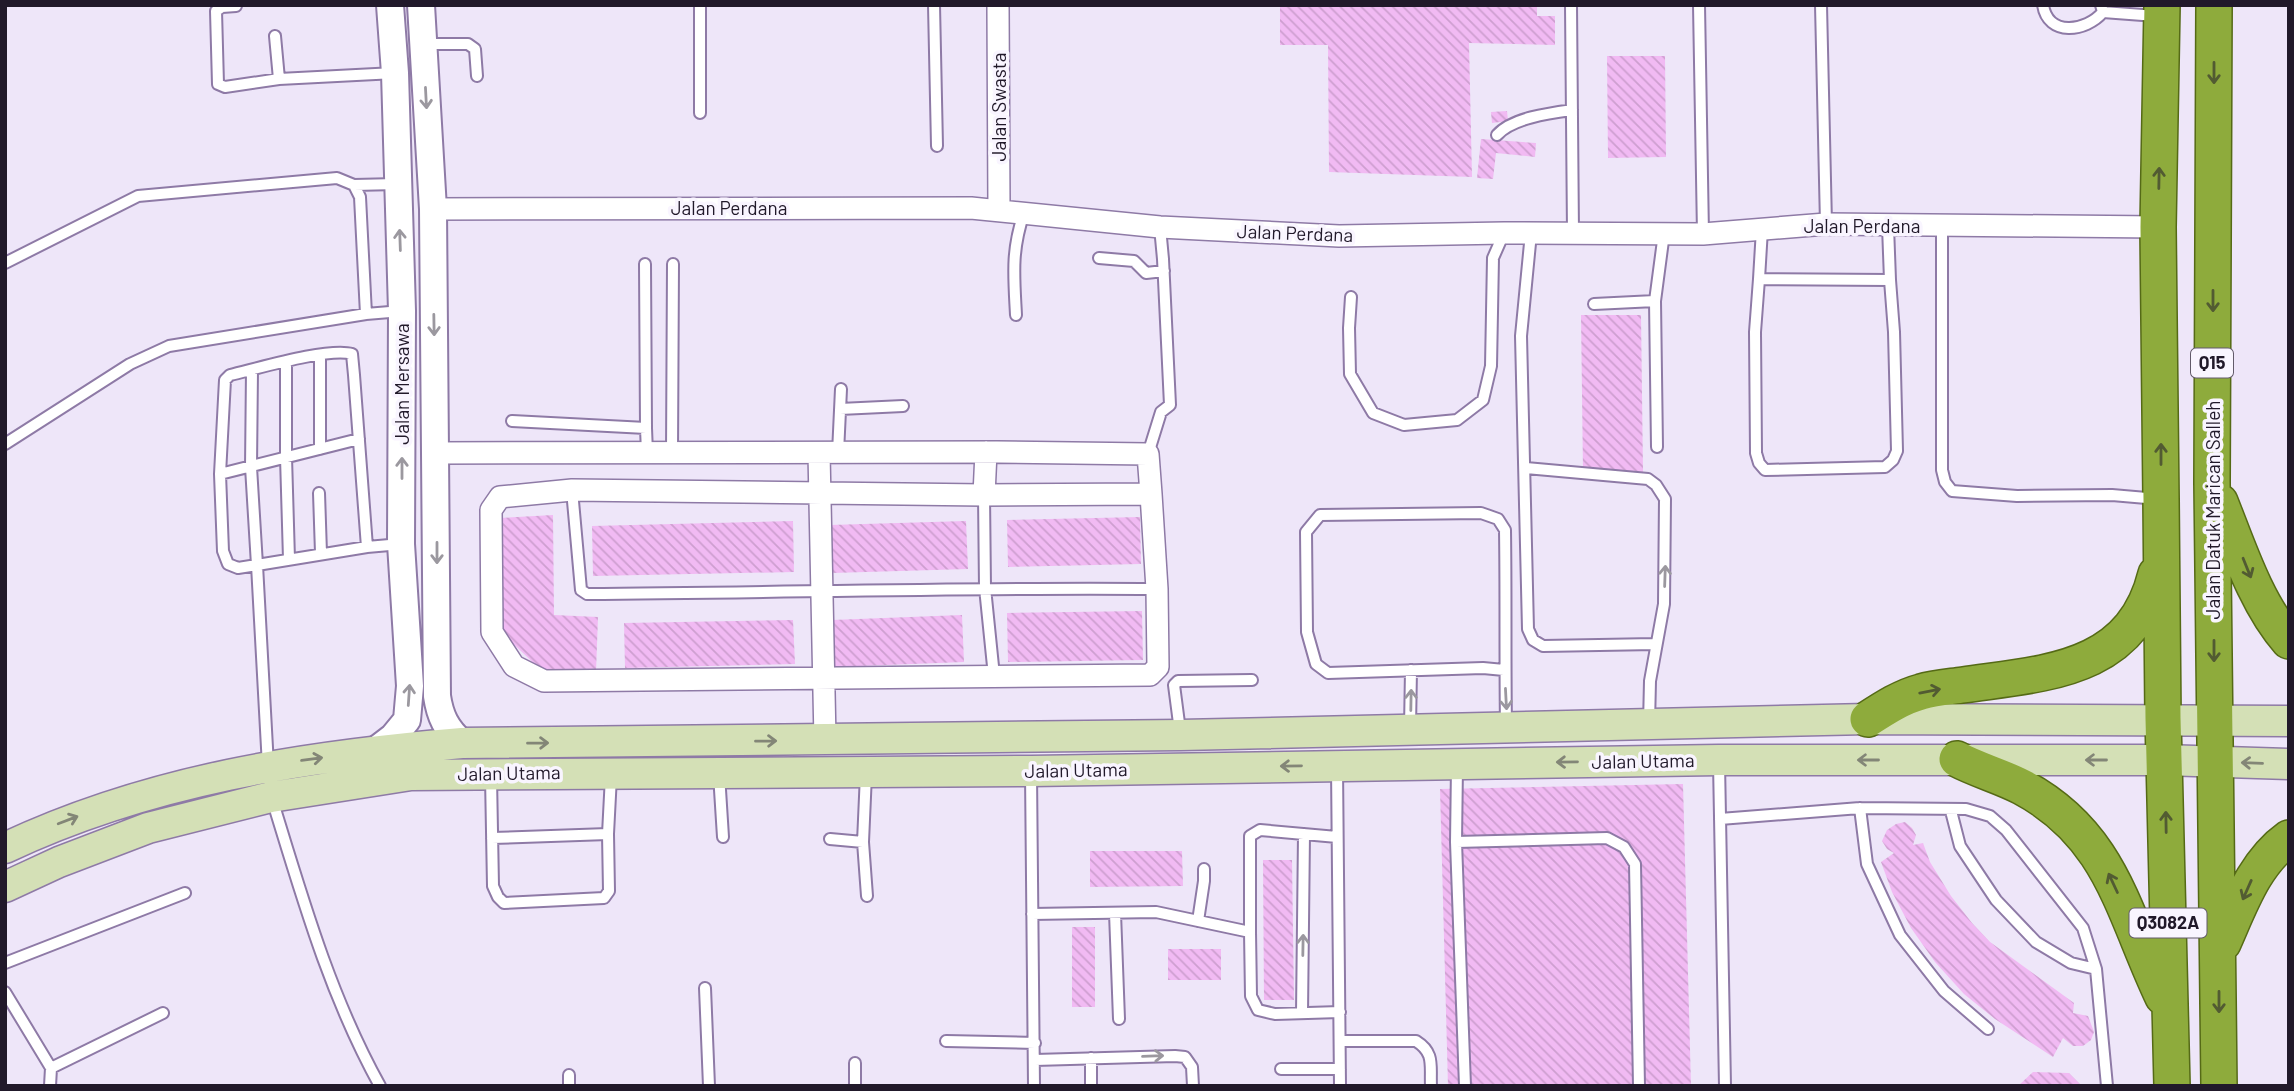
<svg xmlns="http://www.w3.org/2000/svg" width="2294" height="1091" viewBox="0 0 2294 1091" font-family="Barlow,sans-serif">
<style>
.building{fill:url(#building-back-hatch)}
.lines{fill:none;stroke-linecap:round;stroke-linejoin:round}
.service-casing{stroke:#8e7aa6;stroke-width:14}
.minor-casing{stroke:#8e7aa6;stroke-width:24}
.tertiary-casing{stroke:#8e7aa6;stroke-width:30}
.secondary-casing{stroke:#8e7aa6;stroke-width:33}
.trunk-casing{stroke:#556a16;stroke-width:38}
.service{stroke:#fff;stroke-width:10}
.minor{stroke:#fff;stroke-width:21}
.tertiary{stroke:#fff;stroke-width:26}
.secondary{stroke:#d4e0b6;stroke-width:30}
.trunk{stroke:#8eab3c;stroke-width:35}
.oneway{stroke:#525b32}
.oneway2{stroke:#9b989f}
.oneway3{stroke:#838677}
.labels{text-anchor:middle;stroke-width:7;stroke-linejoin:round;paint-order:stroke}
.shield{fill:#f9f5ff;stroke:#625b6a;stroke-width:2}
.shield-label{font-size:18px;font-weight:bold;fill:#21192a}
.street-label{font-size:19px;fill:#21192a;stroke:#f9f5ff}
</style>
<defs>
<pattern id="building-back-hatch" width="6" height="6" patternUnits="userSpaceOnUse" patternTransform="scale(1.75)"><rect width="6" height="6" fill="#f1baf3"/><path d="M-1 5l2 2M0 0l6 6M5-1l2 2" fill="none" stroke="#ce9fd0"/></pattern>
</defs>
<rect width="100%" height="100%" fill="#eee6f9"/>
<!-- building -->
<path class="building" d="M1280 5 1537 6V16H1555V45L1469 43 1472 177 1329 172 1328 45H1280Z
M1607 56H1665L1666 157 1608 158Z
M1507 111 1508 121 1492 123 1491 112Z
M1481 139 1536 143 1535 157 1496 153 1493 179 1477 178Z
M1581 315H1641L1643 472H1583Z
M553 515 554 615 598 617 596 672H543L503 634 500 518Z
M1140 517 1141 564 1008 567 1007 520Z
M793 521 794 572 593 576 592 526Z
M966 521 968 569 832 573 830 525Z
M1142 611 1143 660 1008 662 1007 613Z
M962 615 964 662 834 667 832 620Z
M793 620 795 664 625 668 624 623Z
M1683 784 1691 1086H1448L1440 789Z
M1905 822 1912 828 1916 835 1913 845 1923 843 1930 862 1951 896 1972 923 1990 942 2074 1003 2073 1013 2088 1016 2094 1032 2091 1040 2083 1046H2073L2063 1038 2053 1057 1995 1019 1964 994 1935 962 1911 928 1892 892 1881 862 1894 853 1887 849 1882 841 1887 830 1896 824Z
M1090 851H1182L1183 886 1090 887Z
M1263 860H1292L1294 1000H1264Z
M1072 927H1095V1007H1072Z
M1168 949H1221V980H1168Z
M2033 1072 2069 1073 2082 1086H2018Z"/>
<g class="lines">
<!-- service casing -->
<g class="service-casing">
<path id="service" d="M700 5V113
M934 5 937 146
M1571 5 1573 233
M1699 5 1703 234
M1821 5 1826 224
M2043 5C2048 37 2086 32 2103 12
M2101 5 2103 12 2156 16
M236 6 222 7 216 11 218 84 225 87 279 79 395 73
M275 36 279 79
M423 44H468L475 49 477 76
M1497 135C1512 118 1550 113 1572 110
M354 185 397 184
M1942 226V470L1945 482 1952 491 2017 496 2112 495 2158 499
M1762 229 1759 279 1890 280 1888 226
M1531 233 1521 336 1528 629 1533 640 1543 646 1655 644
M1099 258 1134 261 1146 273 1164 271
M5 263 138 196 337 178 354 185 360 197 366 314
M645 264 646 428
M1759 279 1755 332 1756 453 1759 463 1765 470 1885 467 1893 460 1897 451 1894 332 1890 280
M1351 297 1349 328 1350 374 1373 413 1404 425 1457 420 1483 400 1491 366 1493 258 1504 233
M1594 304 1655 301
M1016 315C1014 276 1011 251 1024 213
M286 362V457L289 559
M252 370 251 467 257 565 238 568 228 564 223 551 220 474 225 380 230 375C256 369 329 347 352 354L354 375 367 547
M840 409 903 406
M512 421 646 428 647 453
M5 444 130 364 169 346 366 314 402 311
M1657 447 1655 301 1664 233
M320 449V356
M672 452 673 264
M838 453 841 389
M1148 454 1161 412 1170 405 1163 259 1160 227
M1526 468 1648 479 1656 485 1665 499 1664 604 1650 681 1649 724
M220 474 359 439
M572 490 581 590 587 594C777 593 967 587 1157 589
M319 493 321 553
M984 495 985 588 994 676
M1504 670 1483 668 1328 673 1316 664 1307 632 1306 532 1320 515 1481 513 1498 519 1505 530C1506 595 1505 660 1506 726
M1410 727 1411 670
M1180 731 1174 685 1178 681 1252 680
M1719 763 1725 1086
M268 766 257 565 367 547 401 544
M1457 766 1456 842 1465 1086
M1337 767 1340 1086
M1031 773 1034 1086
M719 774 723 837
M866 774 863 842 867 896
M491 777 493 886 498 897 504 903 604 898 609 891 608 834 611 776
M272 799C302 897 330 996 380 1086
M1860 808 1867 864 1900 935 1944 991 1988 1029
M1951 811 1960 846 1996 900 2036 942 2071 963 2096 969
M1720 819 1860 808 1966 809 1990 816 2006 830 2083 928 2096 969 2107 1086
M492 838 608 834
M830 839 863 842
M1456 842 1607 838 1624 847 1635 864 1639 1086
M1115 913 1119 1019
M1032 914 1156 912 1250 932V836L1260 830 1337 837
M1198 921 1204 881V869
M1250 932 1251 996 1258 1010 1275 1014 1340 1012
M5 963 185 893
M705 988 709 1086
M5 992 51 1068 50 1086
M1302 1013 1304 834
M946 1041 1035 1043
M1340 1041H1416C1435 1053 1430 1065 1431 1086
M1091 1058V1086
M1035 1060 1175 1056 1185 1057 1192 1067 1193 1086
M855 1063V1086
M51 1068 163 1013
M1281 1069H1340
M569 1086V1075"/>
</g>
<!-- minor casing -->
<g class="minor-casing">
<path id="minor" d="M998 5 999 210
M433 209 971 208 1160 227 1339 236 1504 233 1703 234 1826 224 2158 227
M437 453 997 452 1148 454 1151 494
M819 453 825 740
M572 490 984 495 1151 494 1157 589 1158 667 1150 675 544 681 514 666 492 632 491 510 500 497Z
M984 495 986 452"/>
</g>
<!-- tertiary casing -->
<g class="tertiary-casing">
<path id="tertiary" d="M421 5 433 209 437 696C440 716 446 729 462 743
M376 750 393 737 407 720 410 686 401 544 402 311 395 73 390 5"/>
</g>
<!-- secondary casing -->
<g class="secondary-casing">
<path id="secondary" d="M5 848C149 780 305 756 462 743L1181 735 1868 719 2289 721
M5 887 59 862 148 828 271 797 411 775 1031 771 1719 760H2164L2289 764"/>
</g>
<!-- trunk casing -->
<g class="trunk-casing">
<path id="trunk" d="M2162 5 2158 227 2161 499 2163 718 2172 1086
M2214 5 2212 482 2219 1086
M2220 502C2238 547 2256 604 2289 641
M1868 719C1885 708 1902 697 1921 692 1934 688 1949 687 1963 685 2044 673 2132 672 2156 574
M1957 759C1978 770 2001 776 2022 787 2112 835 2123 913 2163 997
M2223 943C2240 905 2254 863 2289 838"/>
</g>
<!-- service -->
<use href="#service" class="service"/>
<!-- minor -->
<use href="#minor" class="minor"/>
<!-- tertiary -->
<use href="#tertiary" class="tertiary"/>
<!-- secondary -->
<use href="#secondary" class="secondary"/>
<!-- trunk -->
<use href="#trunk" class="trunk"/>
</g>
<!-- one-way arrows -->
<defs><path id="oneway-shaft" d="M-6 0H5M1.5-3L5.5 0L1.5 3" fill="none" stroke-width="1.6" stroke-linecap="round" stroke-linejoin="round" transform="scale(1.75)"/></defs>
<g class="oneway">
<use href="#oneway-shaft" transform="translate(2214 73) rotate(90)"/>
<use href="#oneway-shaft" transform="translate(2159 178) rotate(-89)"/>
<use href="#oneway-shaft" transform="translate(2213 301) rotate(90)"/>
<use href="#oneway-shaft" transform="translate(2161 454) rotate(-90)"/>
<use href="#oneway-shaft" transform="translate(2247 568) rotate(68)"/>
<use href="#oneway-shaft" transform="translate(2214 651) rotate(90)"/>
<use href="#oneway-shaft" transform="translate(1930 691) rotate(-11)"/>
<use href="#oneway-shaft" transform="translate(2166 822) rotate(-91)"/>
<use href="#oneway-shaft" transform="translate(2113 883) rotate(-115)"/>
<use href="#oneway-shaft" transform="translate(2247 890) rotate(114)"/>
<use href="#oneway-shaft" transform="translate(2219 1002) rotate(90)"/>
</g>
<g class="oneway2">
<use href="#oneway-shaft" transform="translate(426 98) rotate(87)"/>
<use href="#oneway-shaft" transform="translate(400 240) rotate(-92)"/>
<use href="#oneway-shaft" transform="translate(434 325) rotate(89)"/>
<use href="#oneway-shaft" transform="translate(402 468) rotate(-90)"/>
<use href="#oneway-shaft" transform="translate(437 553) rotate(90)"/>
<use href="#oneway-shaft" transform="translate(1665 576) rotate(-88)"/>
<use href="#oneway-shaft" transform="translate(409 695) rotate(-86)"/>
<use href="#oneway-shaft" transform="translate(1506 699) rotate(87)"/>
<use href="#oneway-shaft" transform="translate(1411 700) rotate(-89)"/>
<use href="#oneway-shaft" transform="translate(1303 945) rotate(-89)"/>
<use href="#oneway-shaft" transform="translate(1153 1056) rotate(-2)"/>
</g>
<g class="oneway3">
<use href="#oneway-shaft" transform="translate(766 741) rotate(-1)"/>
<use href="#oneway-shaft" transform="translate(538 743) rotate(-1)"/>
<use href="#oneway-shaft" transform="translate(312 759) rotate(-8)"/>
<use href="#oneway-shaft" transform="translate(1868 760) rotate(180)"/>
<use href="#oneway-shaft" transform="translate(2096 760) rotate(-180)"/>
<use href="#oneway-shaft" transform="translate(1567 762) rotate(179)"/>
<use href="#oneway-shaft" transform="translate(2252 763) rotate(-178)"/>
<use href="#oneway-shaft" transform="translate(1291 766) rotate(179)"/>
<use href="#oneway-shaft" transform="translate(68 820) rotate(-21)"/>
</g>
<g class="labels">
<!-- shield labels -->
<g class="shield">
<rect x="2191" y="348.5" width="42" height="29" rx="5"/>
<rect x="2129.5" y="908.5" width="77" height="29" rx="5"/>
</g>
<g class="shield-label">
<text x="2212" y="369">Q15</text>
<text x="2168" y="929">Q3082A</text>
</g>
<!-- street labels -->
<g class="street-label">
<text transform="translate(999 107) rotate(-90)" y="7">Jalan Swasta</text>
<text x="729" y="215">Jalan Perdana</text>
<text x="1862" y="233">Jalan Perdana</text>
<text transform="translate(1295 233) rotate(2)" y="7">Jalan Perdana</text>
<text transform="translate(402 384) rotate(-90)" y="7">Jalan Mersawa</text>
<text transform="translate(2213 510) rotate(-90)" y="7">Jalan Datuk Marican Salleh</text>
<text transform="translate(1643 761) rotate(-1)" y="7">Jalan Utama</text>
<text transform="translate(1076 770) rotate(-1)" y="7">Jalan Utama</text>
<text transform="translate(509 773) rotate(-1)" y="7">Jalan Utama</text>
</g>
</g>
<!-- border -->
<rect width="2294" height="1091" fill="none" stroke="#21192a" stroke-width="14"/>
</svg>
